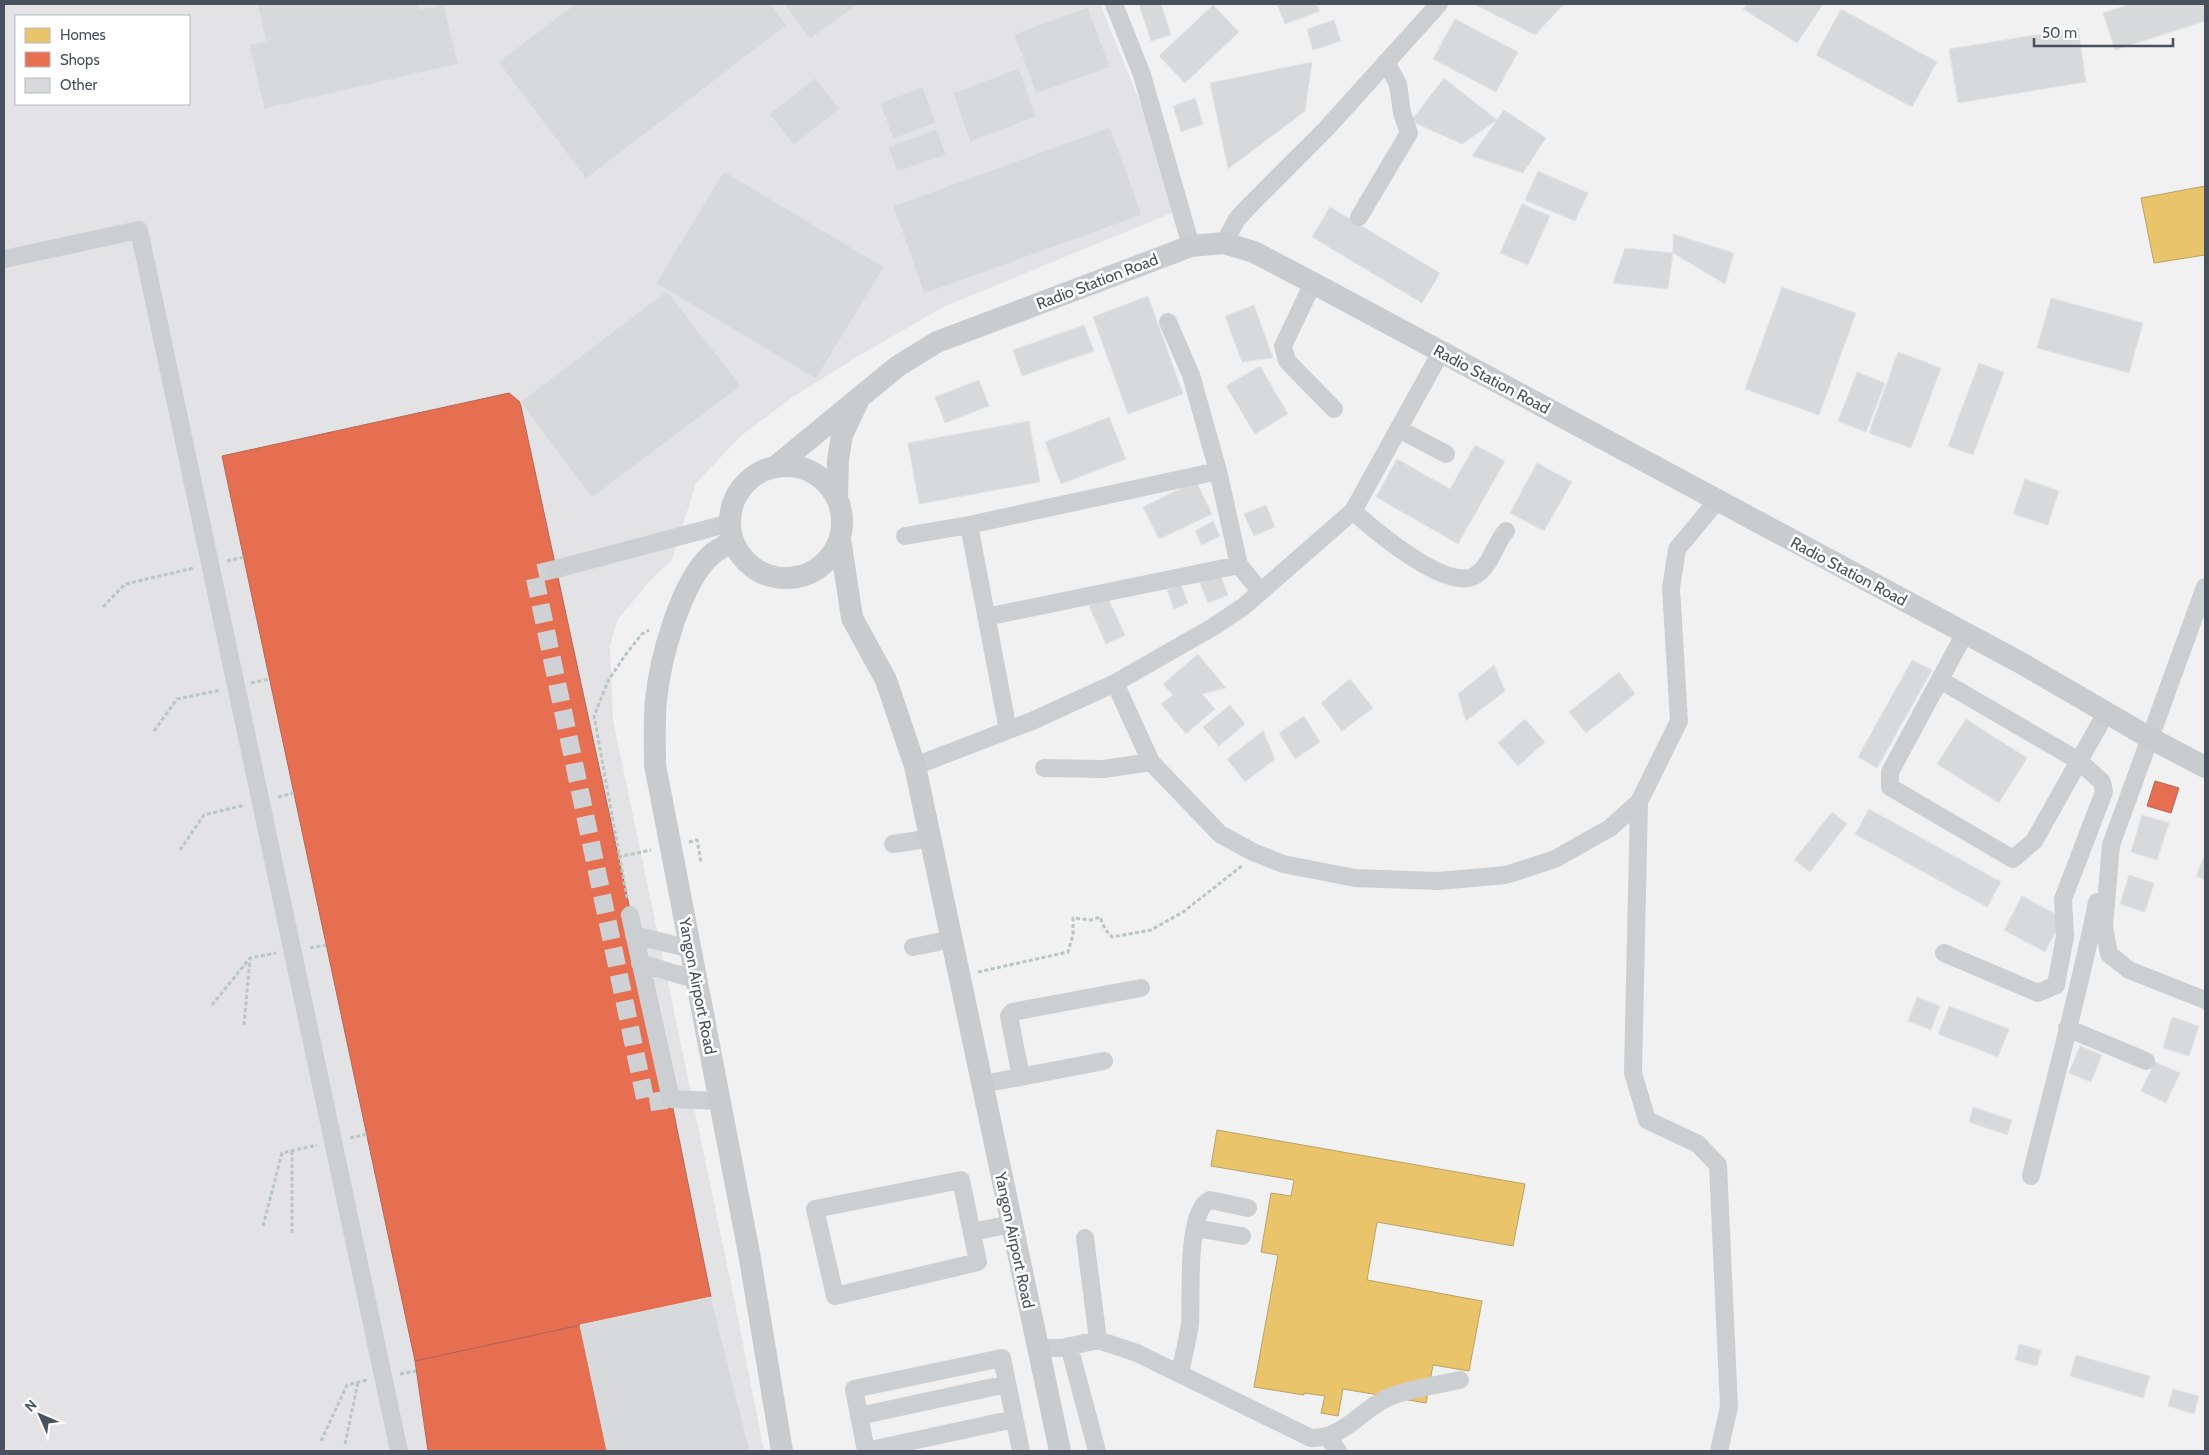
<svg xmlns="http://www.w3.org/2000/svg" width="2209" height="1455" viewBox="0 0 2209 1455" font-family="Cabin,sans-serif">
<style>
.airport{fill:#e3e3e6;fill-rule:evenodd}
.homes{fill:#e9c46a;stroke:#b9a266}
.shops{fill:#e76f51;stroke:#b76655}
.building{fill:#d8d9db;stroke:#e2e3e4}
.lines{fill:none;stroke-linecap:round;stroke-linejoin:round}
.minor-tunnel{stroke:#cfd1d4;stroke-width:18;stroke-dasharray:18 9;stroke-linecap:butt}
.path{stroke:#b9c6c3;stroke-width:3;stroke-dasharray:4 2.5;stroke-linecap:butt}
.minor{stroke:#cccfd2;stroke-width:18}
.major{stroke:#c8cccf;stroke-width:22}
.labels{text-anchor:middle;stroke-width:5;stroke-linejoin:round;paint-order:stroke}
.street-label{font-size:16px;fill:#48515e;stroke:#fff}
</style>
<rect width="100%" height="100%" fill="#f1f1f1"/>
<!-- airport -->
<path class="airport" d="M4 4H1100L1141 105 1170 188 1174 212 943 307 850 361 790 399 742 435 696 483 672 560 650 581 618 619 610 645 613 720 734 1298 764 1451H4ZM16 16H189V104H16Z"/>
<!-- homes -->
<path class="homes" d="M2205 186V255L2154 263 2141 198Z
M1217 1130 1525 1184 1513 1246 1377 1222 1367 1280 1482 1301 1469 1371 1433 1365 1426 1403 1343 1389 1338 1416 1321 1413 1325 1396 1304 1393V1395L1254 1387 1278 1255 1261 1252 1271 1193 1291 1196 1294 1180 1211 1166Z"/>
<!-- shops -->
<path class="shops" d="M509 393 520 402 671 1099 711 1297 415 1361 222 456Z
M2155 781 2179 788 2171 813 2147 806Z
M580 1325 607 1451H428L415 1361Z"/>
<!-- building -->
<path class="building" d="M257 4H419L420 9 444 4 458 64 264 109 249 45 266 41Z
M575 4H770L787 25 586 179 498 62Z
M784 4H858L810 39Z
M1139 4H1161L1171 35 1151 41Z
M1277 4H1316L1320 11 1285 24Z
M1474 4H1564L1535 35Z
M1747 4H1823L1797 43 1743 9Z
M2131 4H2205V21L2115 50 2103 13Z
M1213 5 1239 32 1185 83 1159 56Z
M1088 7 1110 67 1036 94 1014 34Z
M1841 9 1937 62 1912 107 1816 55Z
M1455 19 1518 52 1496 92 1433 59Z
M1334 20 1341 41 1313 50 1307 29Z
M2078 28 2086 82 1958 103 1949 49Z
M1312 62 1305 111 1228 169 1210 83Z
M1019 68 1036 117 970 142 953 93Z
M815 78 840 109 794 145 769 114Z
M1444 78 1497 120 1462 144 1411 121Z
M923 87 936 123 893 139 880 103Z
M1195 98 1203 124 1181 132 1173 106Z
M1504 110 1546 138 1523 173 1472 156Z
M1110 127 1142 215 924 294 893 206Z
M937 129 946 155 897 172 888 147Z
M724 171 884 267 816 379 656 283Z
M1538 171 1588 193 1575 221 1525 200Z
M1522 204 1550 216 1528 265 1500 253Z
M1330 207 1440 273 1422 303 1312 237Z
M1673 234 1734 253 1725 284 1673 253Z
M1625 248 1673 253 1668 289 1613 283Z
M1782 287 1856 313 1819 415 1745 389Z
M667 291 741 386 592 498 520 402Z
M1148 296 1183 394 1128 414 1093 317Z
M2051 298 2143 323 2129 373 2037 348Z
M1254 305 1273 358 1242 362 1225 316Z
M1084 325 1094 351 1022 376 1013 350Z
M1898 352 1941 368 1911 448 1869 433Z
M1979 363 2004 372 1973 455 1948 446Z
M1260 366 1288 414 1255 434 1226 386Z
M1857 372 1885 383 1866 432 1838 421Z
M979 380 989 406 945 423 935 397Z
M1109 417 1126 459 1061 484 1045 442Z
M1029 421 1040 482 919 504 908 443Z
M1475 445 1505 461 1458 544 1376 497 1397 459 1450 489Z
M1537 463 1572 482 1544 531 1510 513Z
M2025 479 2059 491 2048 525 2013 514Z
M1196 481 1212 514 1159 539 1143 507Z
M1266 505 1275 527 1254 536 1244 514Z
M1213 521 1220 536 1202 545 1195 531Z
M1220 574 1228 595 1208 603 1200 583Z
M1181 585 1188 603 1174 609 1167 590Z
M1108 598 1125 635 1106 644 1089 606Z
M1198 654 1226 688 1202 694 1215 709 1186 734 1161 704 1173 695 1163 684Z
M1912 660 1932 670 1877 768 1858 757Z
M1494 665 1505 691 1466 721 1458 694Z
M1619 672 1635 694 1586 733 1569 712Z
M1350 679 1373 708 1342 731 1321 703Z
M1230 705 1245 724 1219 746 1203 727Z
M1304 716 1320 742 1295 759 1279 733Z
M1525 719 1545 742 1518 766 1498 743Z
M1966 719 2027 758 1999 803 1937 764Z
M1263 731 1275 759 1245 782 1227 759Z
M1869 809 2001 882 1987 907 1855 834Z
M1832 812 1847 824 1810 872 1794 860Z
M2142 815 2169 823 2157 860 2131 852Z
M2205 854V880L2196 876Z
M2129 875 2154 883 2145 912 2120 904Z
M2022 896 2063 918 2045 952 2004 930Z
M1917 997 1940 1006 1931 1030 1908 1021Z
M1949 1006 2009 1029 1998 1057 1938 1034Z
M2172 1017 2199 1026 2189 1056 2163 1048Z
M2080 1046 2102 1055 2091 1082 2069 1073Z
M2155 1062 2180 1073 2166 1103 2141 1091Z
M1973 1107 2012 1120 2007 1135 1969 1122Z
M711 1297 750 1451H607L580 1325Z
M2019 1344 2041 1350 2037 1366 2015 1360Z
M2076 1355 2150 1376 2143 1398 2070 1376Z
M2173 1389 2199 1396 2194 1414 2168 1406Z"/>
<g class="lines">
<!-- minor-tunnel -->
<path class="minor-tunnel" d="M556 569 534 574 646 1103 671 1099"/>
<!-- path -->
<path class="path" d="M227 561 244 557
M103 607 125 584 194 568
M251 683 269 679
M154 731 177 699 221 690
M278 797 294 793
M689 842 697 840 701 862
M180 850 204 815 245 805
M618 857 651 850
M627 898 594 716 608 681 626 654 642 634 649 630
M310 948 326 945
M978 972 1068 952 1073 935V918L1091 920 1100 917 1105 929 1112 937 1151 930 1183 912 1243 865
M212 1005 250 958 276 953
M244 1025 250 958
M350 1138 367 1134
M292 1151V1235
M263 1226 282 1153 317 1145
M400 1374 416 1371
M321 1441 347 1385 367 1380
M345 1444 358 1382"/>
<!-- minor -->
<path class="minor" d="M1114 4 1142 75 1191 246
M1359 217 1409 133 1402 113 1398 84 1386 62
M1224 243 1237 219 1251 204 1326 129 1439 4
M4 259 139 230 399 1451
M1313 283 1283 346 1287 361 1334 409
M1168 322 1191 375 1218 471 1239 565 1260 591
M1399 429 1446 454
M1353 511C1374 530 1449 594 1476 575 1492 564 1494 545 1506 531
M905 536 969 525
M556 569 730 523
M2205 587 2111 845 2104 926 2109 954 2129 970 2205 1000
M986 617 1239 565
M1965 633 1890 772V787L2013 859 2034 841 2106 713
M1940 680 2079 761 2102 782 2104 792 2063 899 2065 936 2056 985 2038 993 1944 953
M1115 683 1213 627 1243 607 1353 511 1441 352
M1008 730 969 525 1218 471
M915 766 1032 721 1115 683 1151 762 1220 834 1253 852 1283 864 1355 878 1438 881 1506 875 1555 859 1610 828 1639 802 1679 721 1671 588 1677 549 1717 501
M1044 768 1104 769 1151 762
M1639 802 1633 1073 1647 1120 1698 1144 1718 1165 1729 1407 1719 1451
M893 844 932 838
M630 915 671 1099
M634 935 691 949
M913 947 953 939
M640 963 697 980
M2067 1028 2146 1061
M1021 1077 1009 1016 1012 1012 1141 988
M983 1084 1104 1061
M671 1099 720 1101
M2031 1176C2053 1085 2079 994 2097 902
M961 1180 978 1262 835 1296 815 1209Z
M1195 1228 1242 1236
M973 1232 1011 1224
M1085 1238 1098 1340
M1069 1346 1097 1451
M1039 1348H1062L1098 1340 1137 1353 1311 1438C1346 1439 1363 1406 1392 1396 1413 1388 1438 1385 1460 1380
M1180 1373C1183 1357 1188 1340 1190 1323 1192 1299 1185 1211 1210 1200L1248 1208
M859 1416 1007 1384
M1327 1436 1338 1451
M866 1451 854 1389 1002 1358 1021 1451
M866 1451 1014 1419"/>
<!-- major -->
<path class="major" d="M730 522a56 56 0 1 1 112 0a56 56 0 1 1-112 0Z
M775 467 898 366 937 342 1191 246 1224 243 1254 252 1313 283 2021 663 2150 738 2205 767
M837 496 838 460 842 435 858 401
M840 539 852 618 886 680 915 766 1060 1451
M733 541C726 545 717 550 711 555 680 583 660 660 656 700 654 721 655 744 655 765L749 1253 782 1451"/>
</g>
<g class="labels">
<!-- street labels -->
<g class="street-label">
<text transform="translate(1097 281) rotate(-21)" y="6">Radio Station Road</text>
<text transform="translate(1492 379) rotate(28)" y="6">Radio Station Road</text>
<text transform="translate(1849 571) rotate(28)" y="6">Radio Station Road</text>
<text transform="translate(698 986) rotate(79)" y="6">Yangon Airport Road</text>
<text transform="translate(1015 1240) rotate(78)" y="6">Yangon Airport Road</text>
</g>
</g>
<!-- border -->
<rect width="2209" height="1455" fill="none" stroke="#48515e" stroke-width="10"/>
<!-- legend -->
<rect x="15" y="15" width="175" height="90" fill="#ffffff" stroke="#b6b9bf"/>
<rect x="25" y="28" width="25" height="15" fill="#e9c46a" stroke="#b6b9bf"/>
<text x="60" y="40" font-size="15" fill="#48515e">Homes</text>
<rect x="25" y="52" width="25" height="15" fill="#e76f51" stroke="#b6b9bf"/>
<text x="60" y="65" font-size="15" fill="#48515e">Shops</text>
<rect x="25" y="78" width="25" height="15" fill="#d8d9db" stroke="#b6b9bf"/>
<text x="60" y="90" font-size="15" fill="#48515e">Other</text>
<!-- north arrow -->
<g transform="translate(40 1415) rotate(315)" stroke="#ffffff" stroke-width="4" paint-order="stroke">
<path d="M0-4L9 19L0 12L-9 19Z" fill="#48515e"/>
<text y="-8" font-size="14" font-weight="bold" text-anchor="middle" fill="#48515e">N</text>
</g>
<!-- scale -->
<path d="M2034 38v8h139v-8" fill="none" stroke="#48515e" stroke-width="2.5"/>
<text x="2042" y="38" font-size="15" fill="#48515e" stroke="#ffffff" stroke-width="4" paint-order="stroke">50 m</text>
</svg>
